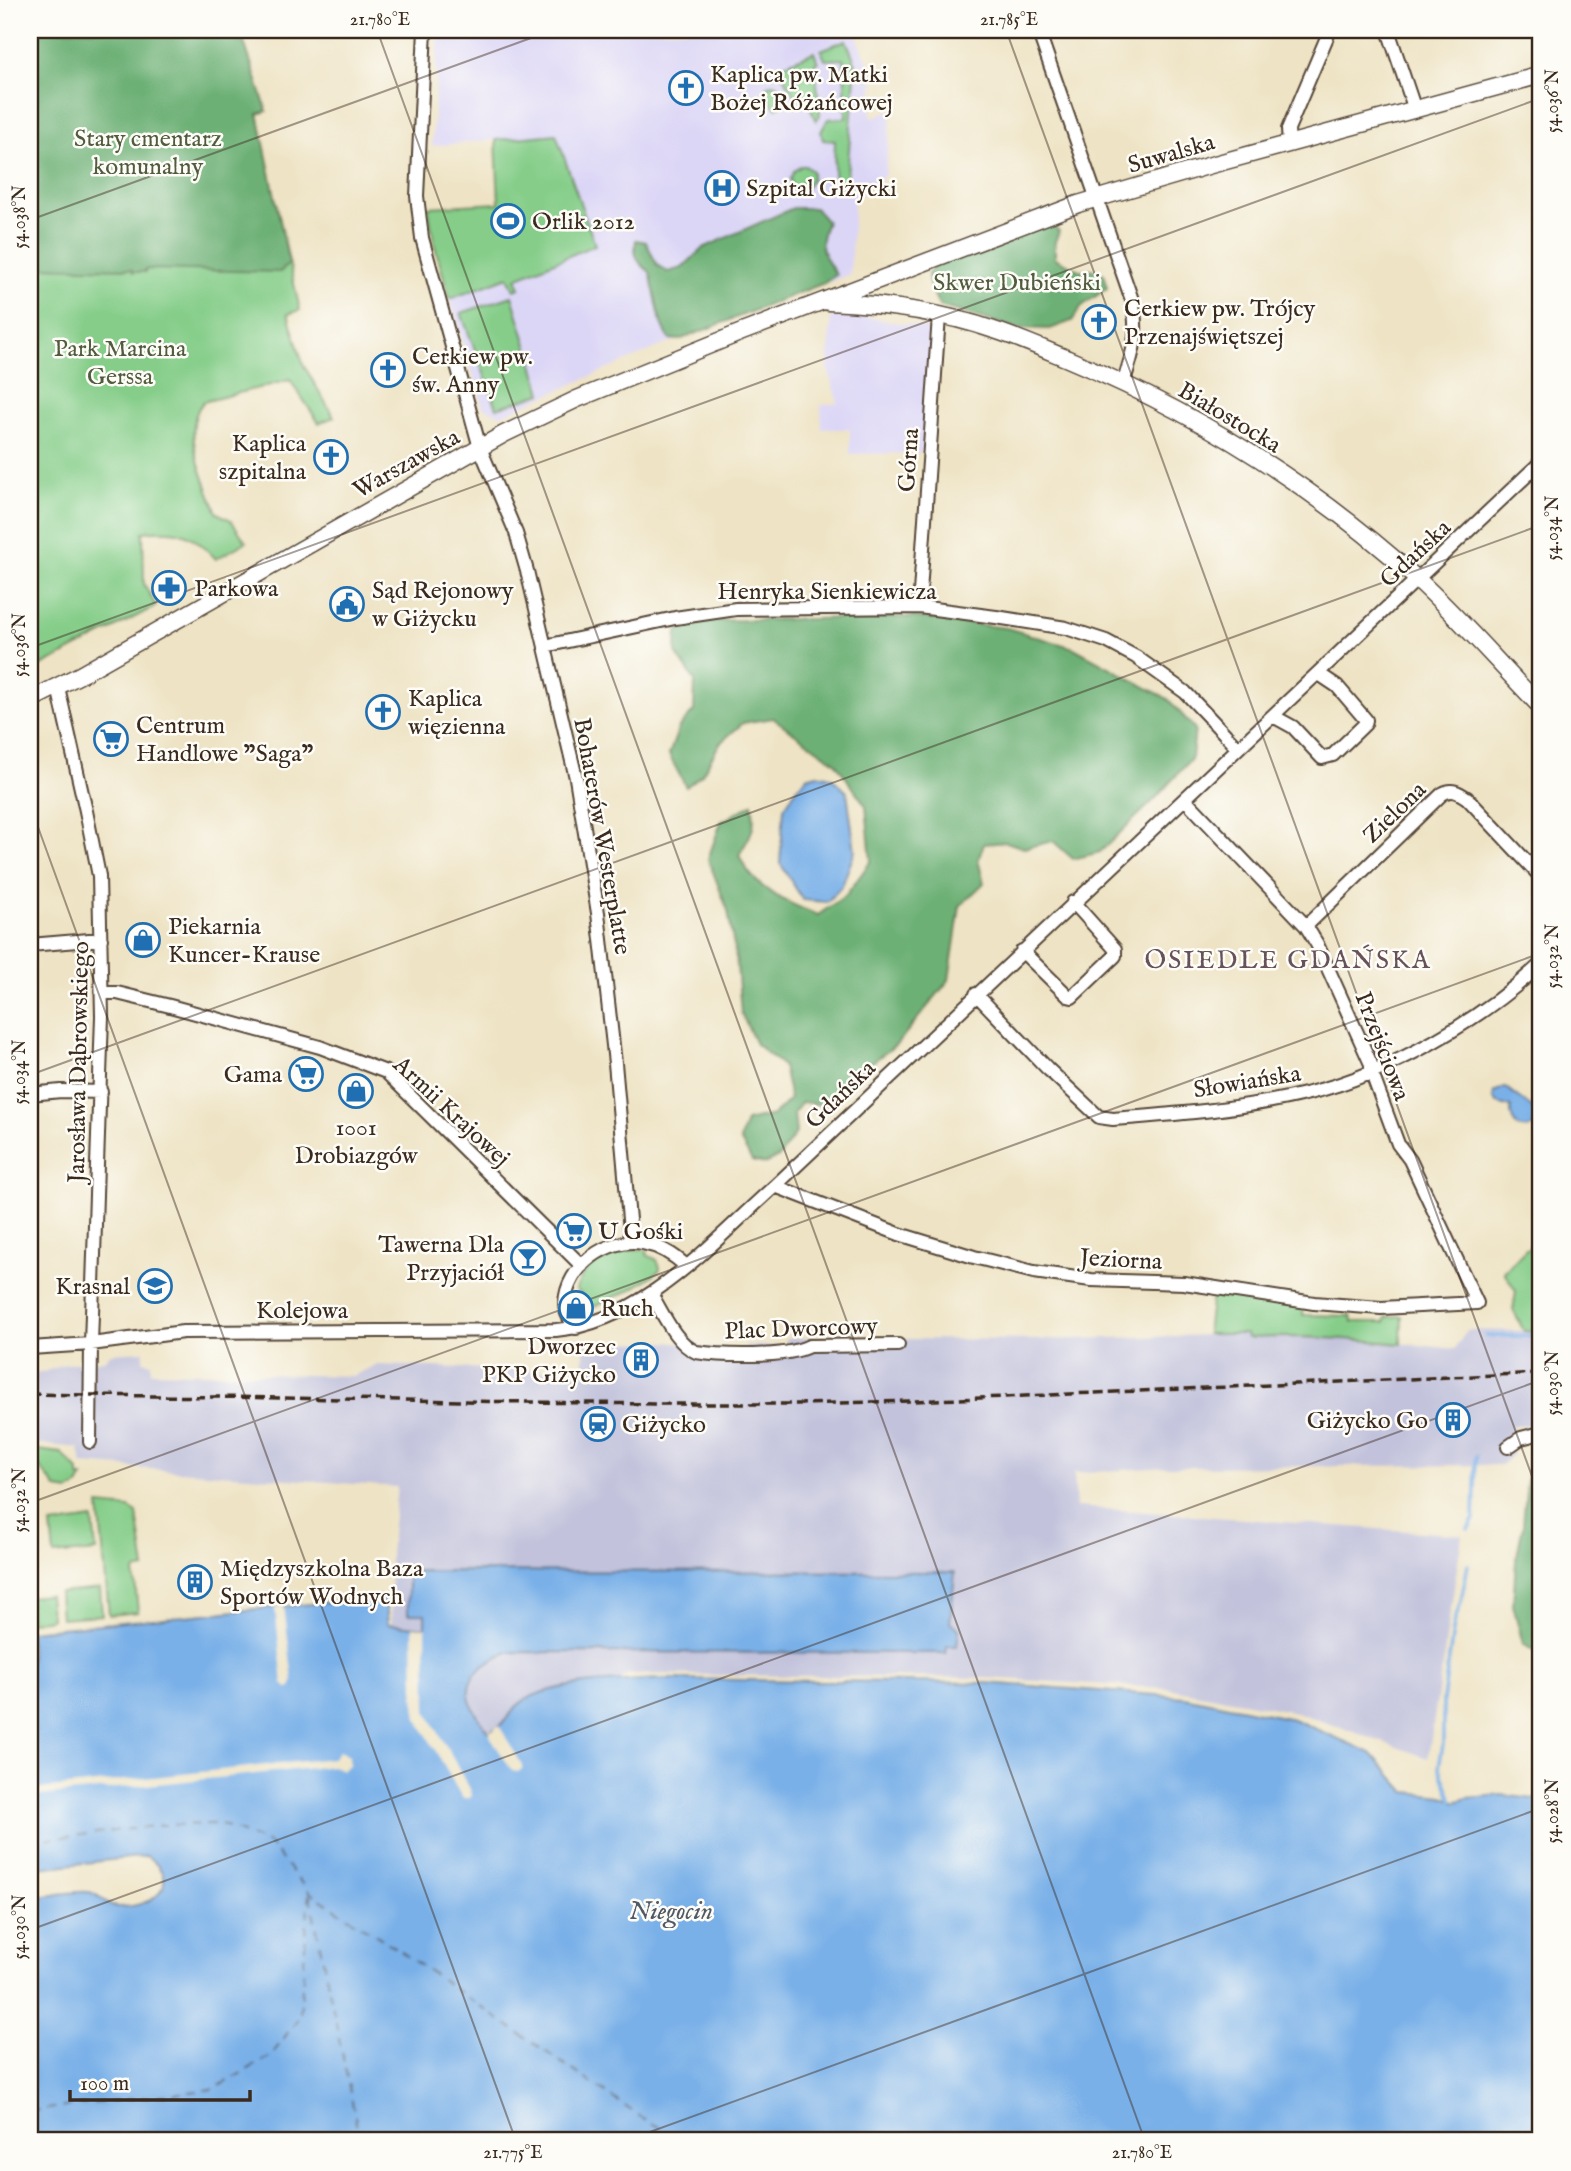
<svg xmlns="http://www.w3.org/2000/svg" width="1571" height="2171" viewBox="0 0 1571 2171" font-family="'IM FELL English',serif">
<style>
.built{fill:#dcd6f6}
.industrial{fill:#c2c2dc}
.green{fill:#85cd89;stroke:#607c54;stroke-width:2}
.forest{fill:#6cb075;stroke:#546d4a;stroke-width:2}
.water{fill:#79b0e8;stroke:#5a6d83;stroke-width:2}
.pier{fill:#eee3c4}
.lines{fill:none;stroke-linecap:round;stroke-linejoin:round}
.stream{stroke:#79b0e8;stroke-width:3.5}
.ferry{stroke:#515965;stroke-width:2;stroke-dasharray:9 7;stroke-linecap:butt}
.minor-casing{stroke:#564637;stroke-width:16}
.tertiary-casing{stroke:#564637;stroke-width:19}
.minor{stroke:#fff;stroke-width:12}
.tertiary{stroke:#fff;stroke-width:16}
.rail{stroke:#3b2a1e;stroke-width:3.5;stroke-dasharray:10 5;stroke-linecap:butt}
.ticks{fill:none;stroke:#3b2a1e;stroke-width:2;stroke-opacity:0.45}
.labels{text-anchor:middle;stroke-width:5;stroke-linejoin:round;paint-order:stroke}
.poi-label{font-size:24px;fill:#3b2a1e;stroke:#fdfcf7;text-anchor:start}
.park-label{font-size:24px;fill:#515b3e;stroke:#fdfcf7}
.street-label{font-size:24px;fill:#3b2a1e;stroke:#fdfcf7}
.neighbourhood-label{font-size:26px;letter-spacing:2px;fill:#67525a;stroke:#fdfcf7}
.water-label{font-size:26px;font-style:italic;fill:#515965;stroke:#fdfcf7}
.neatline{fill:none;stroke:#3b2a1e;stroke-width:2.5}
.ticks-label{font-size:18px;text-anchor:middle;fill:#3b2a1e}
</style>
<rect width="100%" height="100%" fill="#fdfcf7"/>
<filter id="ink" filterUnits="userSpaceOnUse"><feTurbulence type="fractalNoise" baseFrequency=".0143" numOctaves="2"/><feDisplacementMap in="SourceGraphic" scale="14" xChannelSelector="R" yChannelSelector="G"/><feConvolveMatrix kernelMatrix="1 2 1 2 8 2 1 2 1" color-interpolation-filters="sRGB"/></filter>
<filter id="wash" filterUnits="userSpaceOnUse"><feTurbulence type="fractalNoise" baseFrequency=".00686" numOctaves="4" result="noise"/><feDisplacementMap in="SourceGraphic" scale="28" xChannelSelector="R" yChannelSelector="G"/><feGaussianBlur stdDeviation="1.57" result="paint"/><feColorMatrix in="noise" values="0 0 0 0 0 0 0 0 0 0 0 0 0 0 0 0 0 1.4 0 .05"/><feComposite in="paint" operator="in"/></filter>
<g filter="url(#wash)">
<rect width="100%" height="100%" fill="#eee3c4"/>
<!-- built -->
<path class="built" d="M439 30H854L874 75 871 118 892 110 885 175 854 201 850 274 666 344 501 415 483 407 450 299 509 277 513 290 520 288 516 278 594 245 556 134 432 146Z
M831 317H865L933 329 925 447 920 453 850 454V429H822L821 405 838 403 828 369Z"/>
<!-- industrial -->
<path class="industrial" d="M1467 1330 1541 1331V1425H1512V1455L1501 1465 1166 1467 1074 1473 1076 1507 1462 1535 1428 1758 1296 1712 1167 1688 985 1678 628 1674 523 1738 425 1762 392 1657 390 1554 397 1487 82 1464 79 1448 30 1443V1374L41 1373 65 1364 104 1360 111 1353 144 1351 143 1361 151 1363V1372L353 1376 376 1365 584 1372V1343L696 1342 701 1348 746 1349V1346H786V1338L1040 1340 1247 1334V1338L1292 1335 1351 1338 1455 1349Z"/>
<!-- green -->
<path class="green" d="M846 40 856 64 846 187 842 191 834 174 835 141 823 140 821 132 828 119 846 118 844 59 825 60 821 50Z
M814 52 818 62 815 63 820 115 816 121 807 99 794 95 778 67Z
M30 82 257 106 267 164 300 310 288 314 303 364 334 417 319 423 290 380 203 402C179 430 206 483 217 513L231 520 246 542 216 559C191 532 179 528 143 532L144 584 156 606 30 672Z
M771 84C782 84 785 94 786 103L776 108C769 101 765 96 767 86Z
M556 134 595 245 516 278 520 288 514 290 508 277 450 299 435 247 428 207 499 203 496 140Z
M801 166H805L812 171C813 181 809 187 800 191L792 188 790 179 794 171Z
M512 296 542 393 497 408 461 313Z
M1541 1242V1332L1524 1331 1513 1310 1516 1291 1504 1272 1526 1249Z
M641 1249 648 1251 647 1255 657 1260 660 1268 659 1271 630 1290 593 1307 576 1289C588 1257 609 1252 641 1249Z
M1212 1293 1303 1306V1315L1351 1316 1352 1322H1385L1386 1317 1402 1316 1401 1344C1349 1338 1299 1335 1247 1338L1246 1334H1207Z
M30 1449 61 1453 79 1471V1477H83L78 1486 69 1491 57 1489 30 1455Z
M99 1505 129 1508 137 1513 145 1569 134 1571 138 1612 109 1615Z
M93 1519 96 1551 54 1555 51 1525Z
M100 1589 102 1615 61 1618 59 1593Z
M49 1595 51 1619 30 1622V1597Z"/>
<!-- forest -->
<path class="forest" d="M30 30H240L267 111 258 114 289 264 280 272 145 269V272H133L132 269 30 267Z
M793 208H815L827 222C816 248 823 253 836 275L824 283 679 340 669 339 660 319 650 272C637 262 633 256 636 240L646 242 657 265 668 272 682 268 703 248Z
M1052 225 1059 231 1055 242V258L1081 271 1091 269 1104 274 1107 288 1082 306 1072 321 1050 329 1016 328 939 306 929 283 928 273 938 263 1029 230Z
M914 617 1007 628 1074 648 1168 699 1195 729 1192 758 1155 799 1100 852 1073 859 1053 841 1024 848 1006 842 984 844 978 860 984 883 960 906 949 980 897 1044 863 1069 828 1106 802 1102 794 1113 796 1133 779 1157 765 1164 752 1161 740 1140 746 1121 773 1115 790 1099 783 1066 756 1044 741 1013 737 965 728 911 708 859 721 822 752 804C757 828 751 834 739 855 753 889 785 902 818 915L846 895 871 861 866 806 835 762 773 718 743 723 720 743 702 774 686 787 669 755 679 727 694 711 695 681 676 653 677 631 701 621Z
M1536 1458H1541V1652H1536L1523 1644 1513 1605 1516 1561 1523 1525 1528 1469Z"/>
<!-- water -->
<path class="water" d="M817 774 831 777 847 792 855 851 842 886 827 902 803 900 780 863 784 808 798 787 807 777Z
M1505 1087 1535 1110 1537 1124C1521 1135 1510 1124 1511 1107L1497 1103 1493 1098 1494 1092Z
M408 1571 955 1572 950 1623 959 1629 957 1646H947L946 1653 508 1652C490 1661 466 1672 469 1696 470 1707 482 1722 488 1732 492 1730 498 1727 502 1724 510 1716 514 1706 525 1700 559 1681 625 1681 665 1679L985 1683 1184 1697 1293 1719 1371 1753 1406 1792 1443 1796 1456 1802 1467 1798 1501 1795 1541 1800V2141H30V1898C44 1897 76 1890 89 1892 100 1894 106 1906 118 1907 153 1907 185 1885 147 1856L30 1869V1631L381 1597 386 1604 388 1624 425 1628V1614H408Z"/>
<!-- pier -->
<path class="pier" d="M284 1606 293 1682 291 1687 287 1688 283 1683 275 1607Z
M413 1627 426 1628 427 1712 470 1789 472 1795 470 1798H463L460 1794 417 1718 414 1696Z
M499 1725 522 1765V1769L518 1772 512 1771 488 1733Z
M339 1751 349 1756V1765L342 1770 333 1766 30 1797V1790L333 1758Z"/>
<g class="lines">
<!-- stream -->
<path class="stream" d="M1486 1336H1541
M1468 1529 1474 1519 1476 1456
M1452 1800 1439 1766 1443 1745V1700L1454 1624 1461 1601 1468 1565"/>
<!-- ferry -->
<path class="ferry" d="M30 1841 163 1825 221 1824 269 1844 309 1892 387 1942 639 2116 684 2141
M310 1896 360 2141
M30 2111 214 2089 271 2056 300 2016 309 1893"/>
</g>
</g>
<g filter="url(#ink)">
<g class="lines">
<!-- minor casing -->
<g class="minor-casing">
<path id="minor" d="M425 30 417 196 422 238 480 448 516 533 527 571 576 778 598 913 615 1063 631 1242
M1038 30 1132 300C1139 333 1134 352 1123 383
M1388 30 1415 110
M1289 145 1288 129 1330 30
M919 607 939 316
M545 646 675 618 736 609 919 607 996 617 1066 628 1106 641 1136 657 1185 692 1238 748
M58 687 86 811 99 876 102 1016 91 1344 90 1442
M1273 716 1293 727 1322 758 1333 755 1365 724 1366 720 1337 686 1319 674
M1306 926 1442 794C1452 788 1458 792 1467 798L1541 877
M30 945 101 939
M1022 951 1068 996 1072 997 1115 956V949L1073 902
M102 993H117L170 1006 320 1047 386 1072 582 1266
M976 994 1047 1068 1099 1117 1113 1119C1178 1114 1245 1109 1309 1093 1390 1073 1481 1020 1541 964
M30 1094 61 1091 101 1092
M775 1186 899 1234 974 1257 1034 1272 1091 1280 1184 1283 1314 1303 1381 1308 1477 1303 1410 1160 1398 1144 1371 1071V1064L1317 944 1306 926 1185 799
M651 1294C663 1313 675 1343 696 1352 723 1356 786 1358 809 1346L898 1345
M576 1328C571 1321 565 1313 565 1304 566 1267 608 1236 643 1243 660 1246 674 1255 686 1266
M30 1348 91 1344 183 1332 556 1330C644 1322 712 1242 775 1186L1541 462
M1508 1447 1521 1438 1541 1433"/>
</g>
<!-- tertiary casing -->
<g class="tertiary-casing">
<path id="tertiary" d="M828 302C883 304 942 312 994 330 1019 338 1044 349 1068 359 1195 412 1313 485 1416 578 1460 618 1499 664 1541 707
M30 700 80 675 504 434 577 399 742 332 1078 204 1211 165 1541 75"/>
</g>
<!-- minor -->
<use href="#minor" class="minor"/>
<!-- tertiary -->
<use href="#tertiary" class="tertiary"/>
<!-- rail -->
<path class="rail" d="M30 1394 653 1404H796L914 1401 1541 1373"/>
</g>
</g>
<!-- ticks -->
<path class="ticks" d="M377 30 1145 2141M1006 30 1541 1501M30 220 553 30M30 648 1541 98M30 805 516 2141M30 1075 1541 525M30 1503 1541 953M30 1930 1541 1380M625 2141 1541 1808"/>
<!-- icons -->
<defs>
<g id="church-ring" transform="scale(1.75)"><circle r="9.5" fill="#fdfcf7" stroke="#1f6fb2" stroke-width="1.5"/><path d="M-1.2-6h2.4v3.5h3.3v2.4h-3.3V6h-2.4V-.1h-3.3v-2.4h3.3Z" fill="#1f6fb2"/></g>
<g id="hospital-ring" transform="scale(1.75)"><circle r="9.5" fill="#fdfcf7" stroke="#1f6fb2" stroke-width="1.5"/><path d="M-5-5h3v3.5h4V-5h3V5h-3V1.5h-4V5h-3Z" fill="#1f6fb2"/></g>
<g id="stadium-ring" transform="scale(1.75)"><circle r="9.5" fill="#fdfcf7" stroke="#1f6fb2" stroke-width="1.5"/><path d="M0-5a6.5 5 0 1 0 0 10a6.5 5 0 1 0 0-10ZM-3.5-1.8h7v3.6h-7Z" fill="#1f6fb2"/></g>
<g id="pharmacy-ring" transform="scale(1.75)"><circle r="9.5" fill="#fdfcf7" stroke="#1f6fb2" stroke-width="1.5"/><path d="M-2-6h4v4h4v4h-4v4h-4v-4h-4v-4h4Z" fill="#1f6fb2"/></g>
<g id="civic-ring" transform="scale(1.75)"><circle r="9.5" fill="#fdfcf7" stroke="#1f6fb2" stroke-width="1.5"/><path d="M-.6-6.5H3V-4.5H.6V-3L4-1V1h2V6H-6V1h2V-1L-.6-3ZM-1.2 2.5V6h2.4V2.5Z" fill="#1f6fb2"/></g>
<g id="supermarket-ring" transform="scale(1.75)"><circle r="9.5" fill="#fdfcf7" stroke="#1f6fb2" stroke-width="1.5"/><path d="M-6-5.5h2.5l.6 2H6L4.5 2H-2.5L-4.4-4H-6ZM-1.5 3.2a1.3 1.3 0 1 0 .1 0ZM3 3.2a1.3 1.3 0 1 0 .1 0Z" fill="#1f6fb2"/></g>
<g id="shop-ring" transform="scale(1.75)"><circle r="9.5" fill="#fdfcf7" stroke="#1f6fb2" stroke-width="1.5"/><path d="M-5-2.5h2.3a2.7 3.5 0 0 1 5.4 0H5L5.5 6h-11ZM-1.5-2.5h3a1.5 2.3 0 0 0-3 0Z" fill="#1f6fb2"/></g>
<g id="bar-ring" transform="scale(1.75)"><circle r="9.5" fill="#fdfcf7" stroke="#1f6fb2" stroke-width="1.5"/><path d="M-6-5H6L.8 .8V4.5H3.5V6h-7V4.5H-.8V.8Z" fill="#1f6fb2"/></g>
<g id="school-ring" transform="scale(1.75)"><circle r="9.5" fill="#fdfcf7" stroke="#1f6fb2" stroke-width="1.5"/><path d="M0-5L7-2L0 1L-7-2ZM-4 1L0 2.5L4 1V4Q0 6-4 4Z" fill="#1f6fb2"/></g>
<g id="building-ring" transform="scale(1.75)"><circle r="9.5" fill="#fdfcf7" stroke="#1f6fb2" stroke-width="1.5"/><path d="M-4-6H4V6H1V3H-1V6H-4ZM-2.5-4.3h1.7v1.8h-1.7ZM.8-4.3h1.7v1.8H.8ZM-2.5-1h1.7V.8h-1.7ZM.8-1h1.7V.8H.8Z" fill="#1f6fb2"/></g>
<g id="station-ring" transform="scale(1.75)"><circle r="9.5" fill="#fdfcf7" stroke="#1f6fb2" stroke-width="1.5"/><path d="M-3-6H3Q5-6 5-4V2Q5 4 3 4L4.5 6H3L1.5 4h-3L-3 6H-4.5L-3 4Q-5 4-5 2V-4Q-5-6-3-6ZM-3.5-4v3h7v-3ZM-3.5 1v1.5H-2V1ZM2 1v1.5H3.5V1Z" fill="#1f6fb2"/></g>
</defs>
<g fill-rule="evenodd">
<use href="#church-ring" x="686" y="88"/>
<use href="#hospital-ring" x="722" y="188"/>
<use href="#stadium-ring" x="508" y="221"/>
<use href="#church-ring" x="1099" y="322"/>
<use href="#church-ring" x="388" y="370"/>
<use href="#church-ring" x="331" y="457"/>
<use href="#pharmacy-ring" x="169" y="588"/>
<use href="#civic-ring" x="347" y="604"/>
<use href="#church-ring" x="383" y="712"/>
<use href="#supermarket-ring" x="111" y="739"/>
<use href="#shop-ring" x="143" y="940"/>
<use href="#supermarket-ring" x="306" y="1074"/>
<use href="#shop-ring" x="356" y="1091"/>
<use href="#supermarket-ring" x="574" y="1231"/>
<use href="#bar-ring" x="528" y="1258"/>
<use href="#school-ring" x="155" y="1286"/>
<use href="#shop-ring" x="576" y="1308"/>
<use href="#building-ring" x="641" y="1360"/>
<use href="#building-ring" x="1453" y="1420"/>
<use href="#station-ring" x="598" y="1424"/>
<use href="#building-ring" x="195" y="1582"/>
</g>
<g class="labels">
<!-- poi labels -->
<g class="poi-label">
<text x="710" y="82">Kaplica pw. Matki<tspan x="710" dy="28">Bożej Różańcowej</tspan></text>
<text x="746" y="196">Szpital Giżycki</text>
<text x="532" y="229">Orlik 2012</text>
<text x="1124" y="316">Cerkiew pw. Trójcy<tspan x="1124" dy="28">Przenajświętszej</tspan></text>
<text x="412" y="364">Cerkiew pw.<tspan x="412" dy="28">św. Anny</tspan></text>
<text x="306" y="451" text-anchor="end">Kaplica<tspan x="306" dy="28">szpitalna</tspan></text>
<text x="194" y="596">Parkowa</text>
<text x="372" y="598">Sąd Rejonowy<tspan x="372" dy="28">w Giżycku</tspan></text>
<text x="408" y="706">Kaplica<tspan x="408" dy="28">więzienna</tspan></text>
<text x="136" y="733">Centrum<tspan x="136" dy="28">Handlowe "Saga"</tspan></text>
<text x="168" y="934">Piekarnia<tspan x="168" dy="28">Kuncer-Krause</tspan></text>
<text x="282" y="1082" text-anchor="end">Gama</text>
<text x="356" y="1135" text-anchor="middle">1001<tspan x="356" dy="28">Drobiazgów</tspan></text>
<text x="598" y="1239">U Gośki</text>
<text x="504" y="1252" text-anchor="end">Tawerna Dla<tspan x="504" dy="28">Przyjaciół</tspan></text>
<text x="130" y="1294" text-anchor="end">Krasnal</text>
<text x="600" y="1316">Ruch</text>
<text x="616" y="1354" text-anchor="end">Dworzec<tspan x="616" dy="28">PKP Giżycko</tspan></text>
<text x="1428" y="1428" text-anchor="end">Giżycko Go</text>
<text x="622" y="1432">Giżycko</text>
<text x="220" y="1576">Międzyszkolna Baza<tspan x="220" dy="28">Sportów Wodnych</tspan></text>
</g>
<!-- park labels -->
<g class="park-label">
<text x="148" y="146">Stary cmentarz<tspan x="148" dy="28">komunalny</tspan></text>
<text x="1017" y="290">Skwer Dubieński</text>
<text x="120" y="356">Park Marcina<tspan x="120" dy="28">Gerssa</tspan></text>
</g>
<!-- street labels -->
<g class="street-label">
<text transform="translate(1171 153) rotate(-16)" y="8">Suwalska</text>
<text transform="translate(1230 417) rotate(31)" y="8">Białostocka</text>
<text transform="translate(908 460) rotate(-86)" y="8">Górna</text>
<text transform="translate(406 463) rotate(-29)" y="8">Warszawska</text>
<text transform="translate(1415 553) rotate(-43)" y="8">Gdańska</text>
<text x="827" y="599">Henryka Sienkiewicza</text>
<text transform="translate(1394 812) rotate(-44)" y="8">Zielona</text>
<text transform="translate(603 836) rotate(80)" y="8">Bohaterów Westerplatte</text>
<text transform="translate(1383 1046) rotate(69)" y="8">Przejściowa</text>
<text transform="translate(78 1062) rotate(-89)" y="8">Jarosława Dąbrowskiego</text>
<text transform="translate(1247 1081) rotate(-9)" y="8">Słowiańska</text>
<text transform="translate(840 1094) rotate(-44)" y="8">Gdańska</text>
<text transform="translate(452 1111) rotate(43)" y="8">Armii Krajowej</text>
<text transform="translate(1121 1259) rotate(3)" y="8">Jeziorna</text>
<text x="302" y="1318">Kolejowa</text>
<text transform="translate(801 1328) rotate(-2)" y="8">Plac Dworcowy</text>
</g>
<!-- neighbourhood labels -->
<g class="neighbourhood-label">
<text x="1288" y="968">OSIEDLE GDAŃSKA</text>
</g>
<!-- water labels -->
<g class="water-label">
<text x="671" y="1919">Niegocin</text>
</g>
</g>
<!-- margin -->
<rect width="1571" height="2171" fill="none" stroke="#fdfcf7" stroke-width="77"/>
<!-- scale -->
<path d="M70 2090v10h180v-10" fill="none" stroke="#3b2a1e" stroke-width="3.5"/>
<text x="80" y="2090" font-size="21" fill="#3b2a1e" stroke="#fdfcf7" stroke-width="5" paint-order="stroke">100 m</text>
<rect x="38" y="38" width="1494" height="2094" class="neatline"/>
<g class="ticks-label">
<text x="380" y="25">21.780°E</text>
<text x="1009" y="25">21.785°E</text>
<text transform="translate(1552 101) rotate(-90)" y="6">54.036°N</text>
<text transform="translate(19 217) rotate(-90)" y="6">54.038°N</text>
<text transform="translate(1552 528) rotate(-90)" y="6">54.034°N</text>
<text transform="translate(19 645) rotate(-90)" y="6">54.036°N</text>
<text transform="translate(1552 956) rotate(-90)" y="6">54.032°N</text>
<text transform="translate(19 1072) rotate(-90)" y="6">54.034°N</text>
<text transform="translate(1552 1383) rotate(-90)" y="6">54.030°N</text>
<text transform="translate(19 1500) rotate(-90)" y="6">54.032°N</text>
<text transform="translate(1552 1811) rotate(-90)" y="6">54.028°N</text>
<text transform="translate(19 1927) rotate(-90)" y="6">54.030°N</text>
<text x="513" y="2158">21.775°E</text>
<text x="1142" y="2158">21.780°E</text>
</g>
</svg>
